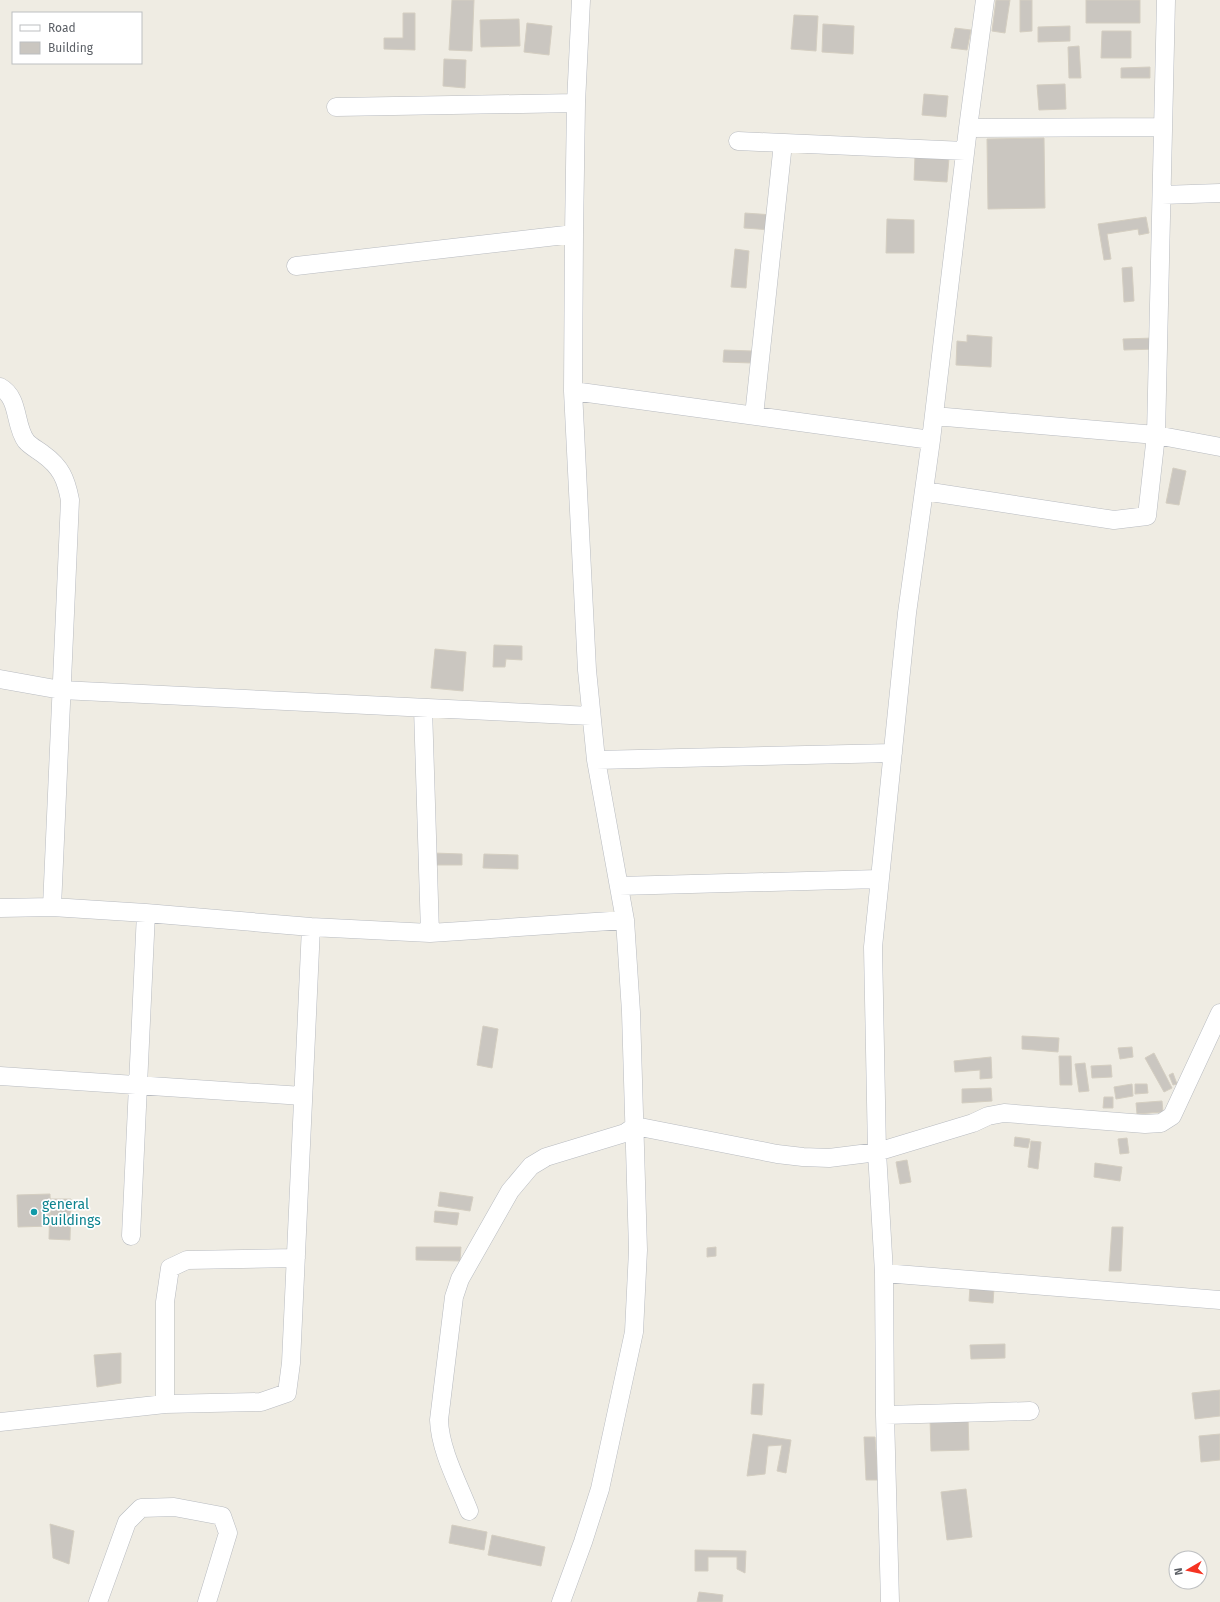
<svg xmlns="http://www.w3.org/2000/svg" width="1220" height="1602" viewBox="0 0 1220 1602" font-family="'Fira Sans',sans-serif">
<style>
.building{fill:#cac6c0;stroke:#d4cec1}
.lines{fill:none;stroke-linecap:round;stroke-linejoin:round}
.minor-casing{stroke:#b8bbc0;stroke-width:19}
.minor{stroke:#fff;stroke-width:18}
.culture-dot{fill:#0f9aa8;stroke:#fff;stroke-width:1.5}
.labels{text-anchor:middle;stroke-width:3.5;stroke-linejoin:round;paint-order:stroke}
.culture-label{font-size:14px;fill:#0d838f;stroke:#fff;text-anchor:start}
</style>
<rect width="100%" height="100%" fill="#efece3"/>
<!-- building -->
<path class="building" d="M452 0H474L472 51 449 50Z
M996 0H1010L1005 33 992 31Z
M1020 0H1032V31L1020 32Z
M1086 0H1140V23H1086Z
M403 13H415V50L384 49V38H403Z
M794 15 818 16 816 51 791 49Z
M519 19 520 46 481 47 480 20Z
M527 23 552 26 549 55 524 52Z
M823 24 854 26 853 54 822 52Z
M1070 26V41L1038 42V27Z
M955 28 971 30 967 50 951 48Z
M1102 31H1131V58H1101Z
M1079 46 1081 78H1069L1068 47Z
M444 59 466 60 465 88 443 86Z
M1150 67V78H1121V68Z
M1065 84 1066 109 1039 110 1037 85Z
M924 94 948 96 946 117 922 115Z
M1044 138 1045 208 988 209 987 139Z
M915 156 949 158 947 182 914 180Z
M745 213 773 215 772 230 744 228Z
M1146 217 1149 233 1139 235 1138 229 1107 234 1111 259 1104 260 1098 224Z
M887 219 914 220V253H886Z
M735 249 749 251 746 288 731 287Z
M1132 267 1134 301 1124 302 1122 268Z
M967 335 992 337 991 367 956 365 957 341 967 342Z
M1154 338 1155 349 1124 350 1123 339Z
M724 350 752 351V363L723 362Z
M1173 468 1186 471 1179 505 1166 503Z
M494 645 522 646V660L506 659 505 667H493Z
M435 649 466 652 463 691 431 688Z
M433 853 462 854V865H433Z
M484 854 518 855V869L483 868Z
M483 1026 498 1029 492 1068 477 1065Z
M1022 1036 1059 1038 1058 1052 1022 1049Z
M1132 1047 1133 1057 1120 1059 1118 1048Z
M1154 1053 1172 1088 1164 1092 1145 1058Z
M1059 1056H1071L1072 1085H1060Z
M991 1057 992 1078 980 1079V1070L955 1072 954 1061Z
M1085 1063 1089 1091 1079 1092 1075 1064Z
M1111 1065 1112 1077 1092 1078 1091 1066Z
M1173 1073 1177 1084 1173 1085 1169 1075Z
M1132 1084 1133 1096 1116 1099 1114 1087Z
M1135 1084H1147L1148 1093 1135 1094Z
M991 1088 992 1101 962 1103V1089Z
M1104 1097H1113V1108H1103Z
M1162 1101 1163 1112 1137 1114 1136 1103Z
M1015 1137 1030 1139 1028 1148 1014 1146Z
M1127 1138 1129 1153 1120 1154 1118 1139Z
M1031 1141 1041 1142 1038 1169 1028 1167Z
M907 1160 911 1182 900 1184 896 1162Z
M1095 1163 1122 1167 1120 1181 1094 1177Z
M440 1192 473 1197 470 1211 438 1206Z
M50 1194 51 1226 18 1227 17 1195Z
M50 1199H71L70 1240 49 1239Z
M435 1211 459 1213 457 1225 434 1222Z
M1112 1227H1123L1121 1271H1109Z
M416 1247H461L460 1261 416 1260Z
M716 1247V1256L707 1257V1248Z
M970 1287 994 1288 993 1303 969 1301Z
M1005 1344V1358L971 1359 970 1345Z
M121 1353V1383L97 1387 94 1355Z
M753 1384H764L762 1415 751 1414Z
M1220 1390V1416L1195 1419 1192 1393Z
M968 1418 969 1450 931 1451 930 1419Z
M753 1434 791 1440 786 1473 777 1471 782 1445 768 1446 765 1474 747 1476Z
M1220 1434V1460L1201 1462 1199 1436Z
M864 1437H875L878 1480H866Z
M966 1489 972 1537 947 1540 941 1492Z
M50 1524 74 1531 69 1564 53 1558Z
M452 1525 487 1532 484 1550 449 1543Z
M492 1535 545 1547 541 1566 488 1555Z
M695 1550 746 1551 745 1573 737 1569V1557H708V1571H695Z
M699 1592 723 1595 722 1602H697Z"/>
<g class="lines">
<!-- minor casing -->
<g class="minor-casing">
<path id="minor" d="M336 107 576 103
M968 128 1163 127
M738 141 965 151
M1162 195 1220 193
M296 266 574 234
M0 387C20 398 14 425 26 441 30 446 38 450 43 454 61 467 66 479 70 500L52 907
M573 391 931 440
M754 416 783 143
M934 416 1156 435 1220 447
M924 491 1114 520 1147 516 1156 435 1166 0
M0 679 61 690 591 716
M423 708 430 933
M596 760 893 753
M619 886 879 879
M0 908 52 907 146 913 311 927 430 933 625 920
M0 1076 303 1096
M131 1236 146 913
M884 1273 1220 1300
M165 1404V1302L170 1268 187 1260 296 1258
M885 1415 1030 1411
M0 1422 165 1404 261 1402 287 1393 291 1363 311 927
M469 1511C458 1483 440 1450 439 1420L454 1297 460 1279 510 1191 531 1166 546 1157 625 1133 635 1126 777 1154 803 1157 829 1158 877 1152 973 1123 988 1116 1004 1113 1145 1124 1161 1123 1172 1116 1220 1013
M98 1602 127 1522 141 1508 174 1507 222 1516 228 1533 207 1602
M561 1602 583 1542 600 1489 634 1332 638 1250 631 1012 625 920 596 760 587 670 573 391 574 234 576 103 581 0
M890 1602 885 1415 884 1273 877 1152 873 947 907 613 931 440 968 128 985 0"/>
</g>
<!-- minor -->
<use href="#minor" class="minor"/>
</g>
<!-- markers -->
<circle class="culture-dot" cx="34" cy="1212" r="4"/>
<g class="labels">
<!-- culture labels -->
<g class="culture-label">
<text x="42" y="1209">general<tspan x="42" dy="16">buildings</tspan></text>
</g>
</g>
<!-- legend -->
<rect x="12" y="12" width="130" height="52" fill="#ffffff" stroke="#bdbfc1"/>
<rect x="20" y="25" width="20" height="6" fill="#ffffff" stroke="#bdbfc1"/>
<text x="48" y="32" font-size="12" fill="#5b5f65">Road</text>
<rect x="20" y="42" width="20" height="12" fill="#cac6c0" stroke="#bdbfc1"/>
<text x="48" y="52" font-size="12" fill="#5b5f65">Building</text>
<!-- north arrow -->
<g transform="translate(1188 1570) rotate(261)"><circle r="19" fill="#ffffff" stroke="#bdbfc1"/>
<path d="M0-3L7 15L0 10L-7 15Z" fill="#f53322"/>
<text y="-6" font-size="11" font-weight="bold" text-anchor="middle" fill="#5b5f65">N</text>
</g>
</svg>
